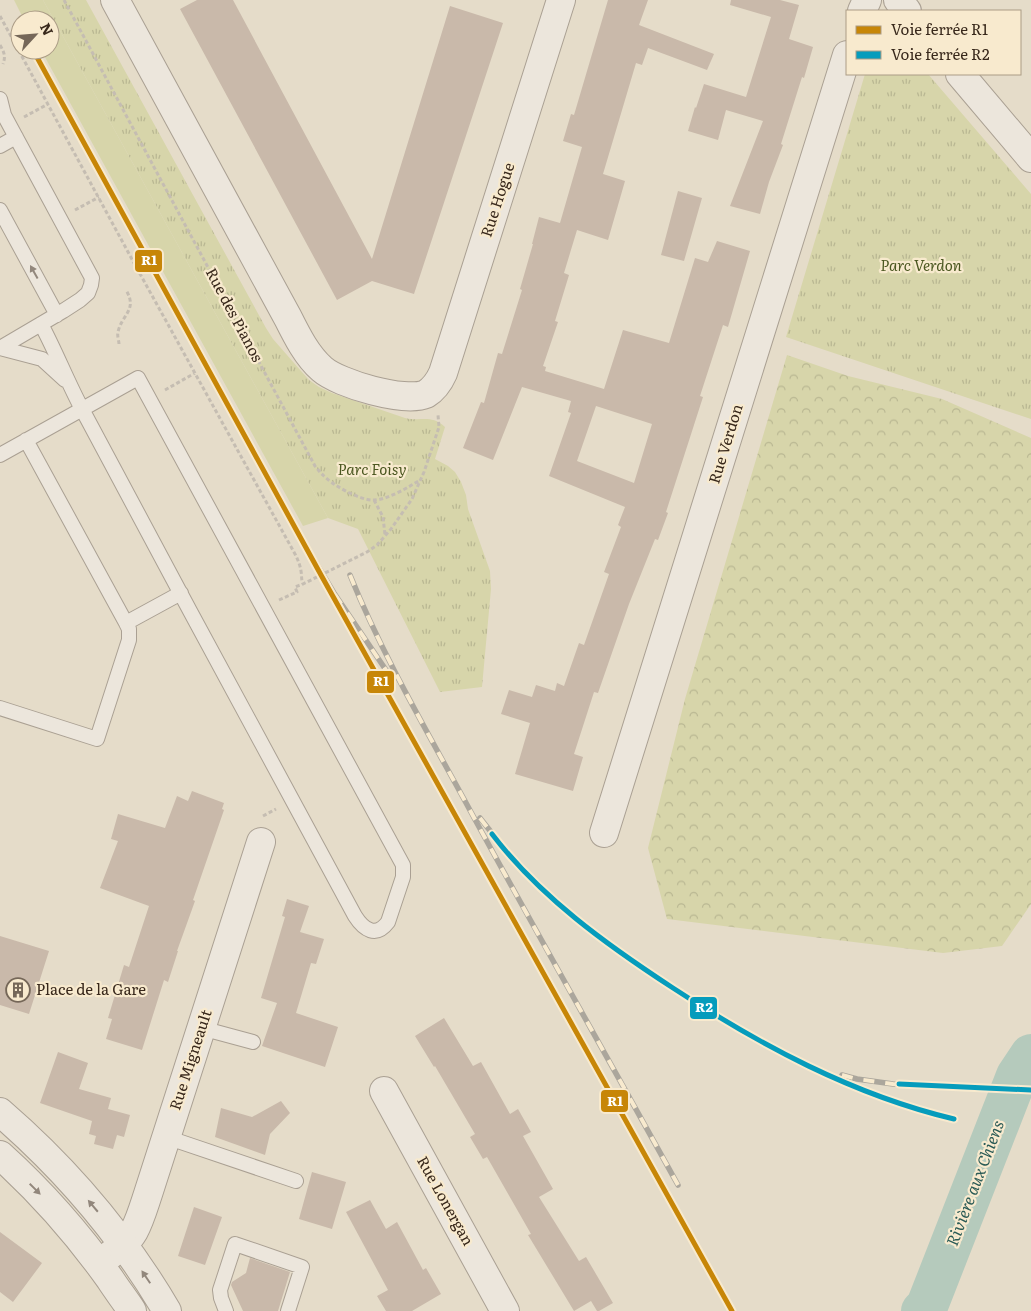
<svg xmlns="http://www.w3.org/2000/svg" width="1031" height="1311" viewBox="0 0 1031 1311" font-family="Literata,serif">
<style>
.grass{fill:#d7d5aa}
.forest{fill:url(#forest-crowns)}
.park{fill:url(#park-tufts)}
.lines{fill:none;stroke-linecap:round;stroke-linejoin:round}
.river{stroke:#b5cabc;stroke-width:42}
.building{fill:#c9b9aa;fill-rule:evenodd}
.service-casing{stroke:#aaa093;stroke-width:16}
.minor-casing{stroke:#aaa093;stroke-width:30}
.tertiary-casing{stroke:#aaa093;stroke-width:30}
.path{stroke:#c5bdb2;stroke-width:3;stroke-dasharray:4 2.5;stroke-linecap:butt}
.service{stroke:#ece6dc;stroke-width:14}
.minor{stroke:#ece6dc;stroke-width:28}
.tertiary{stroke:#ece6dc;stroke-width:28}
.rail-casing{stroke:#aba69c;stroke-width:5.5}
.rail{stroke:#f8eace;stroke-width:4;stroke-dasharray:11;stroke-linecap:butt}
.rail-1-casing{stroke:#f8eace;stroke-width:9}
.rail-2-casing{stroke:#f8eace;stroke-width:9}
.rail-1{stroke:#c78607;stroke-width:5}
.rail-2{stroke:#069cbc;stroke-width:5}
.oneway{fill:#92877c}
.labels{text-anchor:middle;stroke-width:4.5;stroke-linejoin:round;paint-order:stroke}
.street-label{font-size:15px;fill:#38281b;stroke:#f8eace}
.park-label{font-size:15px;font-style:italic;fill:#4b5720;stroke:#f8eace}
.poi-label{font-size:15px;fill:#38281b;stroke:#f8eace;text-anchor:start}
.water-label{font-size:16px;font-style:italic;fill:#295a55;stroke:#f8eace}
.line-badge{stroke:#f8eace;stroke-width:2}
.badge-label{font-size:14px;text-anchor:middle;font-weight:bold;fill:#fff}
</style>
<defs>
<pattern id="forest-crowns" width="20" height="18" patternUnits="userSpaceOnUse" patternTransform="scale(1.25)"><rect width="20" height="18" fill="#d7d5aa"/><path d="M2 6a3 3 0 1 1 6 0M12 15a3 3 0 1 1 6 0" fill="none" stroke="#b9b792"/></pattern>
<pattern id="park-tufts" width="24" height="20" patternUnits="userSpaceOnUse" patternTransform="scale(1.25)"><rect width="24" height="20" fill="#d7d5aa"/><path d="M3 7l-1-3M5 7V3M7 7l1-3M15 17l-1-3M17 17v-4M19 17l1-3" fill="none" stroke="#b9b792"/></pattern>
</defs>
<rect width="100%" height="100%" fill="#e5dcc9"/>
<!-- grass -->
<path class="grass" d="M14 0H43L328 518 303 526 41 50H50V20H24Z"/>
<!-- forest -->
<path class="forest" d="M787 355 848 376 942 399 1031 438V904L1002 946 943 953 667 919 648 848 685 699Z"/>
<!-- park -->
<path class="park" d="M43 0H86L266 328 273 339 301 371 309 380 319 387 332 393 405 418C423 422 430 414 445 427L435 459 448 466 455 472 461 482 466 495 468 509 490 571 491 589 482 687 440 692 358 529 328 518Z
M865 74H928L1031 194V419L786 337Z"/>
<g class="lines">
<!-- river -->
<path class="river" d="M922 1311 927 1306 1017 1076 1031 1055"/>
</g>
<!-- building -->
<path class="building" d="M197 0H233L372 259 450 6 503 23 414 294 372 281 337 300 180 9Z
M608 0H648L639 25 714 54 707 70 648 48 642 65 636 63 603 174 625 181 608 240 577 230 564 273 569 275 555 321 558 322 543 366 546 367 545 371 604 389 623 330 669 343 695 258 708 262 717 241 750 251 728 327 723 325 700 396 703 397 666 512 668 513 658 540 655 539 629 604 598 693 594 692 574 754 583 757 573 791 515 774 530 723 501 714 509 690 532 697 536 685 555 691 557 683 564 686 579 643 584 645 609 574 604 572 621 527 618 525 625 507 549 476 571 413 568 412 571 401 522 387 493 460 463 448 481 402 484 403 498 353 502 354 522 290 520 289 533 244H532L539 217 560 223 582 147 563 141 571 114 574 115ZM596 406 652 424 634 483 577 461Z
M731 0H780L799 5 789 39 813 47 804 78 802 77 781 144 783 145 769 182 760 214 730 206 763 121 726 110 718 140 688 131 695 107 696 108 704 84 746 97 771 17 730 5Z
M678 191 702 198 684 261 661 255Z
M192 791 224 803 222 809 224 810 193 900 195 901 177 951H178L168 982 164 980 142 1050 106 1039 112 1019 108 1018 124 965 129 967 149 906 100 888 118 841 111 839 118 814 165 828 177 796 188 801Z
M287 899 309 906 300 932 324 939 316 964 311 963 296 1013 338 1027 325 1067 262 1046 277 1003 261 998 285 917 282 916Z
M0 936 49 951 29 1014 0 1005Z
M444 1018 473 1066 481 1062 510 1114 518 1109 531 1132 523 1136 553 1189 539 1197 579 1261 586 1257 613 1303 599 1311H597L591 1301 574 1311 528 1235 531 1234 487 1157 483 1159 470 1137 475 1134 435 1066 434 1067 415 1036Z
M58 1052 88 1063 79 1089 111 1098 108 1109 130 1115 124 1137 117 1135 113 1149 94 1144 96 1136 89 1134 92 1121 40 1103Z
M281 1101 290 1113 270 1134 265 1155 215 1137 221 1108 252 1117Z
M312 1172 346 1182 332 1229 299 1219Z
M370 1200 386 1229 397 1222 423 1270 426 1268 441 1294 412 1311H386L377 1296 388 1290 346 1212Z
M194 1207 222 1217 205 1265 178 1256Z
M0 1232 42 1263 13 1302 0 1292Z
M250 1258 290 1272 278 1311H243L231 1285 232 1282 246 1273Z"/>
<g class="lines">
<!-- service casing -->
<g class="service-casing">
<path id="service" d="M0 99 4 115 92 278 91 285 88 293 80 300 63 311 0 348
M0 146 16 137
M0 210 57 315
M0 348 42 359 65 380
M26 440 126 623 181 593
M0 455 138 378 403 865V877L388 922C376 938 364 930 355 916L190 611 82 409C67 381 56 352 41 324
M0 708 97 739 129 640V629L126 623
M201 1028 253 1042
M166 1137 296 1181
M226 1311 221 1298 220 1290 235 1244 302 1267 288 1311"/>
</g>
<!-- minor casing -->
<g class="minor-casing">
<path id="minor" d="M115 0 288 318C297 336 307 356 322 369 339 384 405 403 426 394 434 389 439 382 443 373L561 0
M898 0 907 11
M862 11 867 0
M960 74 1031 158
M604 833 847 55
M384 1091 505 1311
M99 1263C111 1254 126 1245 134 1231 140 1220 144 1206 148 1194L261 842"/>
</g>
<!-- tertiary casing -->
<g class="tertiary-casing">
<path id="tertiary" d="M0 1112C66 1169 123 1236 167 1311
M0 1155C41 1192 78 1234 110 1279 117 1290 125 1300 132 1311"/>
</g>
<!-- path -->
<path class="path" d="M64 0 315 466C318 469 320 473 323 475 332 485 361 501 374 500 387 500 409 487 420 480
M0 16 134 263 295 554C298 560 300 565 301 571 302 577 301 579 303 584
M0 45C4 52 6 56 3 64
M24 117 48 104
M75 210 99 197
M119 344C119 341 117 336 118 332 122 314 138 310 126 290
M165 390 195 373
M374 500 383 517 385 535
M279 600 297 592 295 587 303 584 367 552 377 545 391 529 412 499 424 472 439 427 438 415
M263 816 276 809"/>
<!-- service -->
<use href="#service" class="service"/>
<!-- minor -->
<use href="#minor" class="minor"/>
<!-- tertiary -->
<use href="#tertiary" class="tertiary"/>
<!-- rail casing -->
<g class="rail-casing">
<path id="rail" d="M301 538 334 593 390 676
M350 575C382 654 424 726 465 801 534 929 607 1056 678 1185
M480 818C543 901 624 960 713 1013 788 1059 868 1098 954 1119
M842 1075 857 1079 893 1084 1031 1090"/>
</g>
<!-- rail -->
<use href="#rail" class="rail"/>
<!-- rail-1 casing -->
<g class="rail-1-casing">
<path id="rail-1" d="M33 50 321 575 732 1311"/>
</g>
<!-- rail-2 casing -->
<g class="rail-2-casing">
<path id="rail-2" d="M492 834C540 897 607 945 673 988 760 1045 853 1095 954 1119
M899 1084 1031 1090"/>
</g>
<!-- rail-1 -->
<use href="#rail-1" class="rail-1"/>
<!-- rail-2 -->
<use href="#rail-2" class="rail-2"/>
</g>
<!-- one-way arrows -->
<defs><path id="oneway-solid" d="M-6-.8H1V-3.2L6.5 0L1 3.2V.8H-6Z" transform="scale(1.25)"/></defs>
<g class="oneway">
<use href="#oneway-solid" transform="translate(34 272) rotate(-119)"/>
<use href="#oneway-solid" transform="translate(35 1189) rotate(45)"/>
<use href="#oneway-solid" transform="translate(93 1206) rotate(-130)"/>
<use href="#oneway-solid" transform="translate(146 1277) rotate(-124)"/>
</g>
<!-- icons -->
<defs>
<g id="building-ring" transform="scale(1.25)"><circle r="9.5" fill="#f8eace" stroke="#756758" stroke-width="1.5"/><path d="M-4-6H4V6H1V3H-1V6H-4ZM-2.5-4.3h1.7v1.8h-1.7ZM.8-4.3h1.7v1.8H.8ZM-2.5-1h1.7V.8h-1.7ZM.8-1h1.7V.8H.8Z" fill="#756758"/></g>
</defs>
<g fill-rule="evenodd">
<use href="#building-ring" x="18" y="990"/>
</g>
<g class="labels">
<!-- street labels -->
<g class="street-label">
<text transform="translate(498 200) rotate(-72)" y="5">Rue Hogue</text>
<text transform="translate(234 315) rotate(62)" y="5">Rue des Pianos</text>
<text transform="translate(726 444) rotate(-73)" y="5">Rue Verdon</text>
<text transform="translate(191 1060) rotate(-72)" y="5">Rue Migneault</text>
<text transform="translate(445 1201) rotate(61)" y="5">Rue Lonergan</text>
</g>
<!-- park labels -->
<g class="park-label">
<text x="921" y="271">Parc Verdon</text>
<text x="372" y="475">Parc Foisy</text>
</g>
<!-- poi labels -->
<g class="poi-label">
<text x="36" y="995">Place de la Gare</text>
</g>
<!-- water labels -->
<g class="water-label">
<text transform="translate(975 1183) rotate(-69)" y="6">Rivière aux Chiens</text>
</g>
</g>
<g class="line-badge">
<rect x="134" y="249" width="29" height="24" rx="5" fill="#c78607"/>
<rect x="366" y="670" width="29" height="24" rx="5" fill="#c78607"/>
<rect x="689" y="996" width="29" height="24" rx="5" fill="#069cbc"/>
<rect x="600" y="1089" width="29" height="24" rx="5" fill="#c78607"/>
</g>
<g class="badge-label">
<text x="149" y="265">R1</text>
<text x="381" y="686">R1</text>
<text x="704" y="1012">R2</text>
<text x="615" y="1106">R1</text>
</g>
<!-- legend -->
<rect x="846" y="10" width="175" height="65" fill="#f8eace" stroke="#ab9c86"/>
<rect x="856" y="26" width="25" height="8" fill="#c78607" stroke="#ab9c86"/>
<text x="891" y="35" font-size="15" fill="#38281b">Voie ferrée R1</text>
<rect x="856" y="51" width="25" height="8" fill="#069cbc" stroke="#ab9c86"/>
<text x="891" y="60" font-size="15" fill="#38281b">Voie ferrée R2</text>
<!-- north arrow -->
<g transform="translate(35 35) rotate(64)"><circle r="24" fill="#f8eace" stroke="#ab9c86"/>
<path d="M0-4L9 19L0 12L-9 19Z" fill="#756758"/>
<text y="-8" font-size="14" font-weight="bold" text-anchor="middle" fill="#38281b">N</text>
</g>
</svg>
